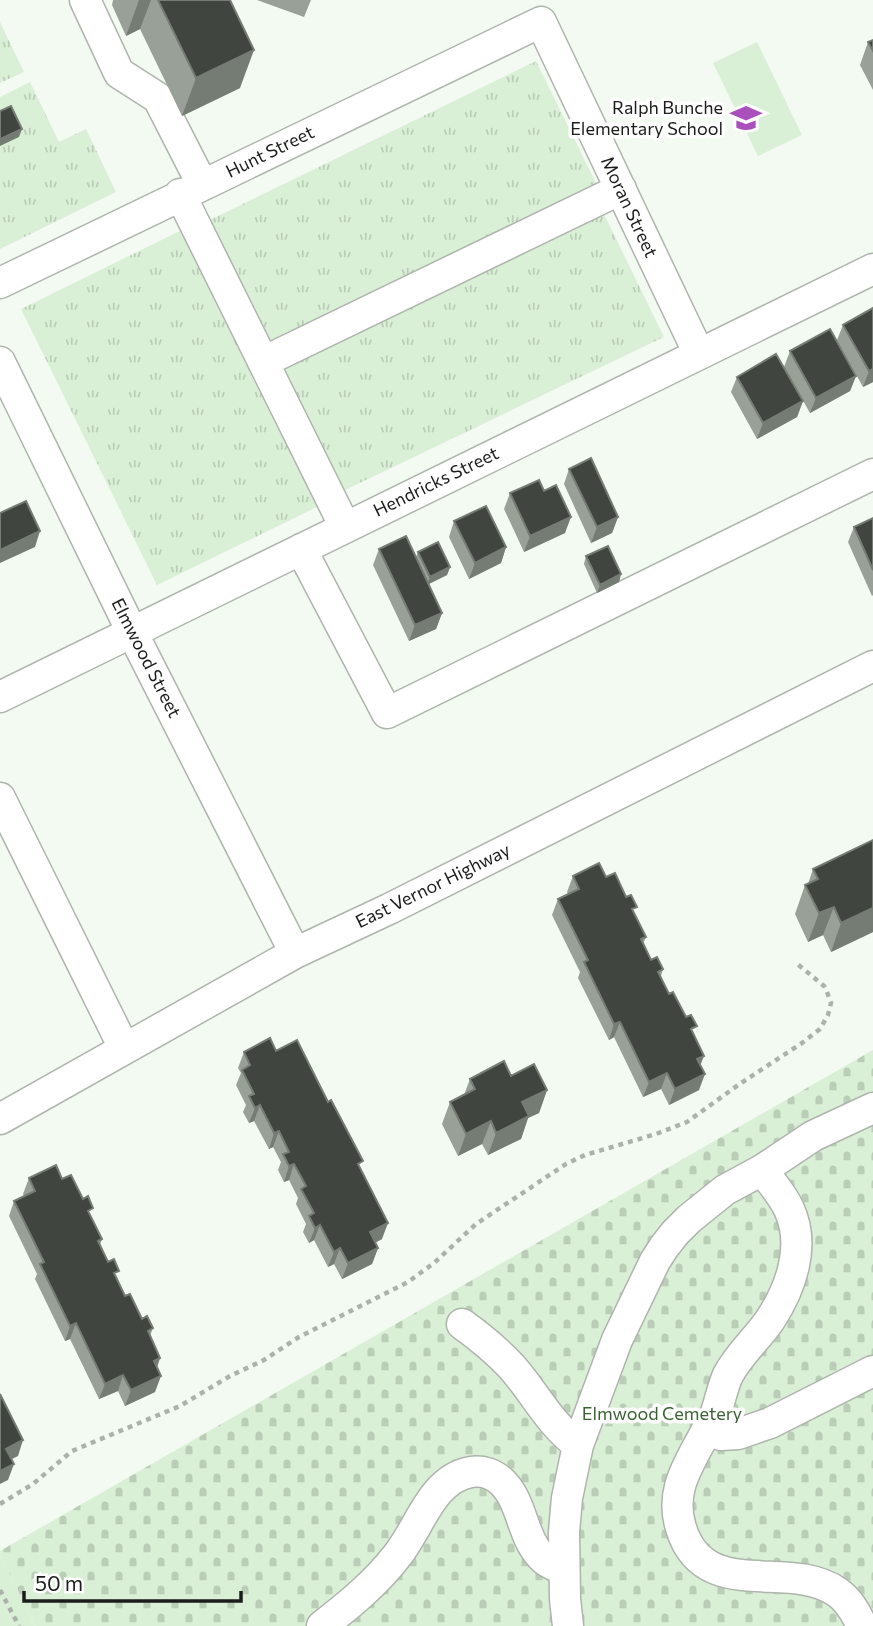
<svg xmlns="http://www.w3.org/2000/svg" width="873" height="1626" viewBox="0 0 873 1626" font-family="Commissioner,sans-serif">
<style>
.grass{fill:url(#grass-tufts)}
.cemetery{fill:url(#cemetery-stones)}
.green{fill:#daf0d6}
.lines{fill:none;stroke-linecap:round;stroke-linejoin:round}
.minor-casing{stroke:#aeb5ad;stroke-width:33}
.path{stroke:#acb2ab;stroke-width:4.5;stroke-dasharray:5 5;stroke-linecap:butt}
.minor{stroke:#fff;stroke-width:30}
.wall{fill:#99a098}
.shaded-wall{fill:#757c74}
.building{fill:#40463f;stroke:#757c74;stroke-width:2}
.labels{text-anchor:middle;stroke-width:7;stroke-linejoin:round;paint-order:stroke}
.poi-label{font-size:18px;fill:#1a1d1a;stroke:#fff;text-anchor:end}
.street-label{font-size:18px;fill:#1a1d1a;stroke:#fff}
.park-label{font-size:18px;fill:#396332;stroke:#fff}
</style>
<defs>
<pattern id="grass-tufts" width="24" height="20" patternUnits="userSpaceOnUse" patternTransform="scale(1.75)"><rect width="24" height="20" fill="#daf0d6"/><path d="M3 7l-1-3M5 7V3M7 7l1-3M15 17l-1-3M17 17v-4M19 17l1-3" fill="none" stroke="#bacdb7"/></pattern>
<pattern id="cemetery-stones" width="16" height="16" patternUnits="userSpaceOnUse" patternTransform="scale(1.75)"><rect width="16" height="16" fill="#daf0d6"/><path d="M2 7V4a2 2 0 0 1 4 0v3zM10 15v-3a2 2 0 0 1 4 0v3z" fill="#bacdb7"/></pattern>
</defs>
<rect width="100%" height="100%" fill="#f2faf1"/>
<!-- grass -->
<path class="grass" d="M0 22 24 72 0 83Z
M536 61 597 185 271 345 210 220Z
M30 82 59 142 86 129 116 192 0 249V97Z
M602 210 664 337 341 492 280 365Z
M184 229 321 505 157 585 21 309Z"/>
<!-- cemetery -->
<path class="cemetery" d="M873 1050V1626H35L0 1554V1551Z"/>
<!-- green -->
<path class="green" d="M757 42 802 135 758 156 713 63Z
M0 1554 35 1626H0Z"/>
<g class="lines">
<!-- minor casing -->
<g class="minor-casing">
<path id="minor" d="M85 0 119 73 158 98 202 184
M180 194 345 527
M0 283 541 22 699 354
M0 362 132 632 295 953
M263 362 621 189
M301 549 387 713 873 474
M0 697 873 269
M0 798 124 1048
M0 1119 295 953 389 909 873 666
M762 1170C771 1182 782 1194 789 1209 806 1246 791 1288 770 1320 757 1339 739 1354 728 1375 722 1388 720 1402 715 1415 711 1423 706 1431 702 1439 686 1469 670 1493 681 1528 704 1604 789 1558 837 1592 849 1600 856 1613 862 1626
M462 1324C480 1337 496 1350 511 1366 536 1394 547 1421 578 1445
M707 1430 721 1435 738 1434 770 1423 873 1371
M322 1626C349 1605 375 1584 396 1557 420 1528 431 1479 471 1472 482 1470 493 1474 501 1481 524 1502 521 1540 545 1560 550 1564 558 1567 564 1570
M568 1626 565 1599 564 1532 567 1498 578 1445 617 1340 655 1261 664 1247 675 1233 689 1219 725 1190 762 1170 813 1136 873 1108"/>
</g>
<!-- path -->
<path class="path" d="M0 1504 33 1484 72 1451 180 1406 230 1376 264 1360 299 1337 408 1282 434 1263 476 1224 566 1164 585 1155 656 1134 687 1122 741 1083 802 1043 820 1029 828 1015 831 1003 827 992 824 986 795 962
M0 1590 19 1626"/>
<!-- minor -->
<use href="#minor" class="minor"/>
</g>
<!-- wall -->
<path class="wall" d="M113 0H230L240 88 182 116 140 29 126 36 112 5Z
M257 0H311L304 17Z
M873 40V90L860 65 868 42Z
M873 308V382L863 387 837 340 843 325Z
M790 351 856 376 850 391 810 413 784 367Z
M737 377 803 401 797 417 757 439 731 392Z
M569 469 618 517 612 533 591 543 564 484Z
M510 493 565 533 524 552 504 509Z
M873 518V595L872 596 848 542 854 527Z
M454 521 506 547 501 563 469 579 449 537Z
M379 549 416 557 418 552 450 567 447 575 428 584 442 613 436 629 409 641 373 565Z
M586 556 621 574 619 582 597 593 584 564Z
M873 840V932L831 952 823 935 808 942 795 914 805 885 808 884 813 869Z
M573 876 606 877 634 914 646 937 643 944 651 960 663 969 661 976 669 994 694 1034 701 1066 699 1090 669 1105 661 1089 643 1097 614 1037 609 1040 578 978 580 972 552 915 558 899 568 894 567 892Z
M276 1051 360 1169 382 1239 375 1243 378 1248 372 1264 342 1279 334 1264 328 1267 314 1240 309 1243 303 1232 306 1224 296 1204 298 1198 289 1180 284 1182 278 1170 281 1162 273 1147 269 1149 254 1121 249 1123 243 1112 246 1105 236 1085 241 1073 238 1068 244 1052Z
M511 1076 547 1090 539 1113 528 1118 521 1139 488 1155 482 1144 458 1156 442 1124 450 1102 464 1095 470 1079Z
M29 1178 62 1179 91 1216 102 1239 100 1245 125 1296 142 1319 153 1328 150 1336 160 1358 157 1367 155 1392 125 1406 118 1391 99 1399 70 1339 65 1341 35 1279 37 1274 9 1216 14 1201 24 1196 23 1194Z"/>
<!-- shaded-wall -->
<path class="shaded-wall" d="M139 0H151L140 29 126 36Z
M254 50 240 88 182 116 196 78Z
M22 129 19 137 0 146V139Z
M873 369V382L863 387 869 371Z
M856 376 850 391 810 413 816 398Z
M803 401 797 417 757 439 763 423Z
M571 517 565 533 524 552 530 536Z
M618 517 612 533 591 543 597 527Z
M40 531 35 547 0 563V550Z
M506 547 501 563 469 579 475 563Z
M450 567 447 575 427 585 430 577Z
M621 574 619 582 597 593 600 585Z
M442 613 436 629 409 641 415 625Z
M834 907 823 935 808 942 819 913Z
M873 908V932L831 952 841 923Z
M620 1022 614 1037 609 1040 614 1024Z
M704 1056 698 1071 697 1059Z
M667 1073 661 1089 643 1097 649 1082Z
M705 1074 699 1090 669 1105 675 1089Z
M547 1090 539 1113 528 1118 521 1139 488 1155 496 1133 522 1102Z
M260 1105 254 1121 249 1123 255 1108Z
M491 1121 482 1144 458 1156 466 1134Z
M279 1131 273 1147 269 1149 274 1133Z
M294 1164 289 1180 284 1182 289 1166Z
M388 1223 382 1239 364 1248 370 1232Z
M320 1225 314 1240 309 1243 315 1228Z
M340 1248 334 1264 328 1267 334 1252Z
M378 1248 372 1264 342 1279 348 1263Z
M76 1323 70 1339 65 1341 70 1326Z
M160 1358 155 1373 154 1361Z
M123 1375 118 1391 99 1399 105 1384Z
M161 1376 155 1392 125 1406 131 1390Z
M23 1440 18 1456 0 1465 6 1449Z
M14 1464 8 1480 0 1484V1471Z"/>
<!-- building -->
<path class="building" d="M158 0H230L254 50 196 78Z
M873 40V51L868 42Z
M11 106 22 129 0 139V111Z
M873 308V369L869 371 843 325Z
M830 329 856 376 816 398 790 351Z
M776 354 803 401 763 423 737 377Z
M591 458 618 517 597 527 569 469Z
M539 480 544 491 556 485 571 517 530 536 510 493Z
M26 501 40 531 0 550V513Z
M486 506 506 547 475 563 454 521Z
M873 518V570L854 527Z
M406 536 442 613 415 625 379 549Z
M438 542 450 567 430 577 418 552Z
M608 546 621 574 600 585 586 556Z
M873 840V908L841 923 834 907 819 913 805 885 818 879 813 869Z
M599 863 606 877 615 873 626 897 631 895 637 907 632 909 646 937 641 939 651 960 657 957 663 969 658 972 669 994 673 992 686 1017 691 1015 697 1026 691 1029 704 1056 697 1059 705 1074 675 1089 667 1073 649 1082 620 1022 614 1024 584 962 588 960 558 899 579 889 573 876Z
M270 1038 276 1051 297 1040 328 1102 331 1100 363 1161 358 1164 388 1223 370 1232 378 1248 348 1263 340 1248 334 1252 320 1225 315 1228 309 1216 314 1213 301 1189 306 1186 294 1164 289 1166 283 1154 289 1152 279 1131 274 1133 260 1105 255 1108 249 1096 254 1094 242 1070 250 1065 244 1052Z
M504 1061 511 1076 534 1064 547 1090 522 1102 529 1116 496 1133 491 1121 466 1134 450 1102 475 1089 470 1079Z
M56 1165 62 1179 71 1175 83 1199 88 1196 93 1208 88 1211 102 1239 98 1241 108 1262 114 1259 119 1271 114 1273 125 1296 130 1294 142 1319 147 1316 153 1328 148 1331 160 1358 154 1361 161 1376 131 1390 123 1375 105 1384 76 1323 70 1326 40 1264 44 1262 14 1201 35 1191 29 1178Z
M0 1394 23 1440 6 1449 14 1464 0 1471Z"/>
<!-- icons -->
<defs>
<g id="school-bare" transform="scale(2.415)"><path d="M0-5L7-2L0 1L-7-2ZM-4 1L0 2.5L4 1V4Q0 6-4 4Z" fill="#aa50bc" stroke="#fff" stroke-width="2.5" paint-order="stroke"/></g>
</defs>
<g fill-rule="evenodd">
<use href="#school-bare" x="746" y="118"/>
</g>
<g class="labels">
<!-- poi labels -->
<g class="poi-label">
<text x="723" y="114">Ralph Bunche<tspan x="723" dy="21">Elementary School</tspan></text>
</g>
<!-- street labels -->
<g class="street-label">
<text transform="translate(270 152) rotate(-26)" y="6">Hunt Street</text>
<text transform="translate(629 207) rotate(65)" y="6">Moran Street</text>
<text transform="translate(436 482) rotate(-26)" y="6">Hendricks Street</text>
<text transform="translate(146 658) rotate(63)" y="6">Elmwood Street</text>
<text transform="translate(433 886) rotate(-26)" y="6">East Vernor Highway</text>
</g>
<!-- park labels -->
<g class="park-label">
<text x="662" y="1420">Elmwood Cemetery</text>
</g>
</g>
<!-- scale -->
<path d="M24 1591v10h217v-10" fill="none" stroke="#1a1d1a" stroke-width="3.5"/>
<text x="35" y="1591" font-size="21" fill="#1a1d1a" stroke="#ffffff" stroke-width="5" paint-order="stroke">50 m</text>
</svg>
